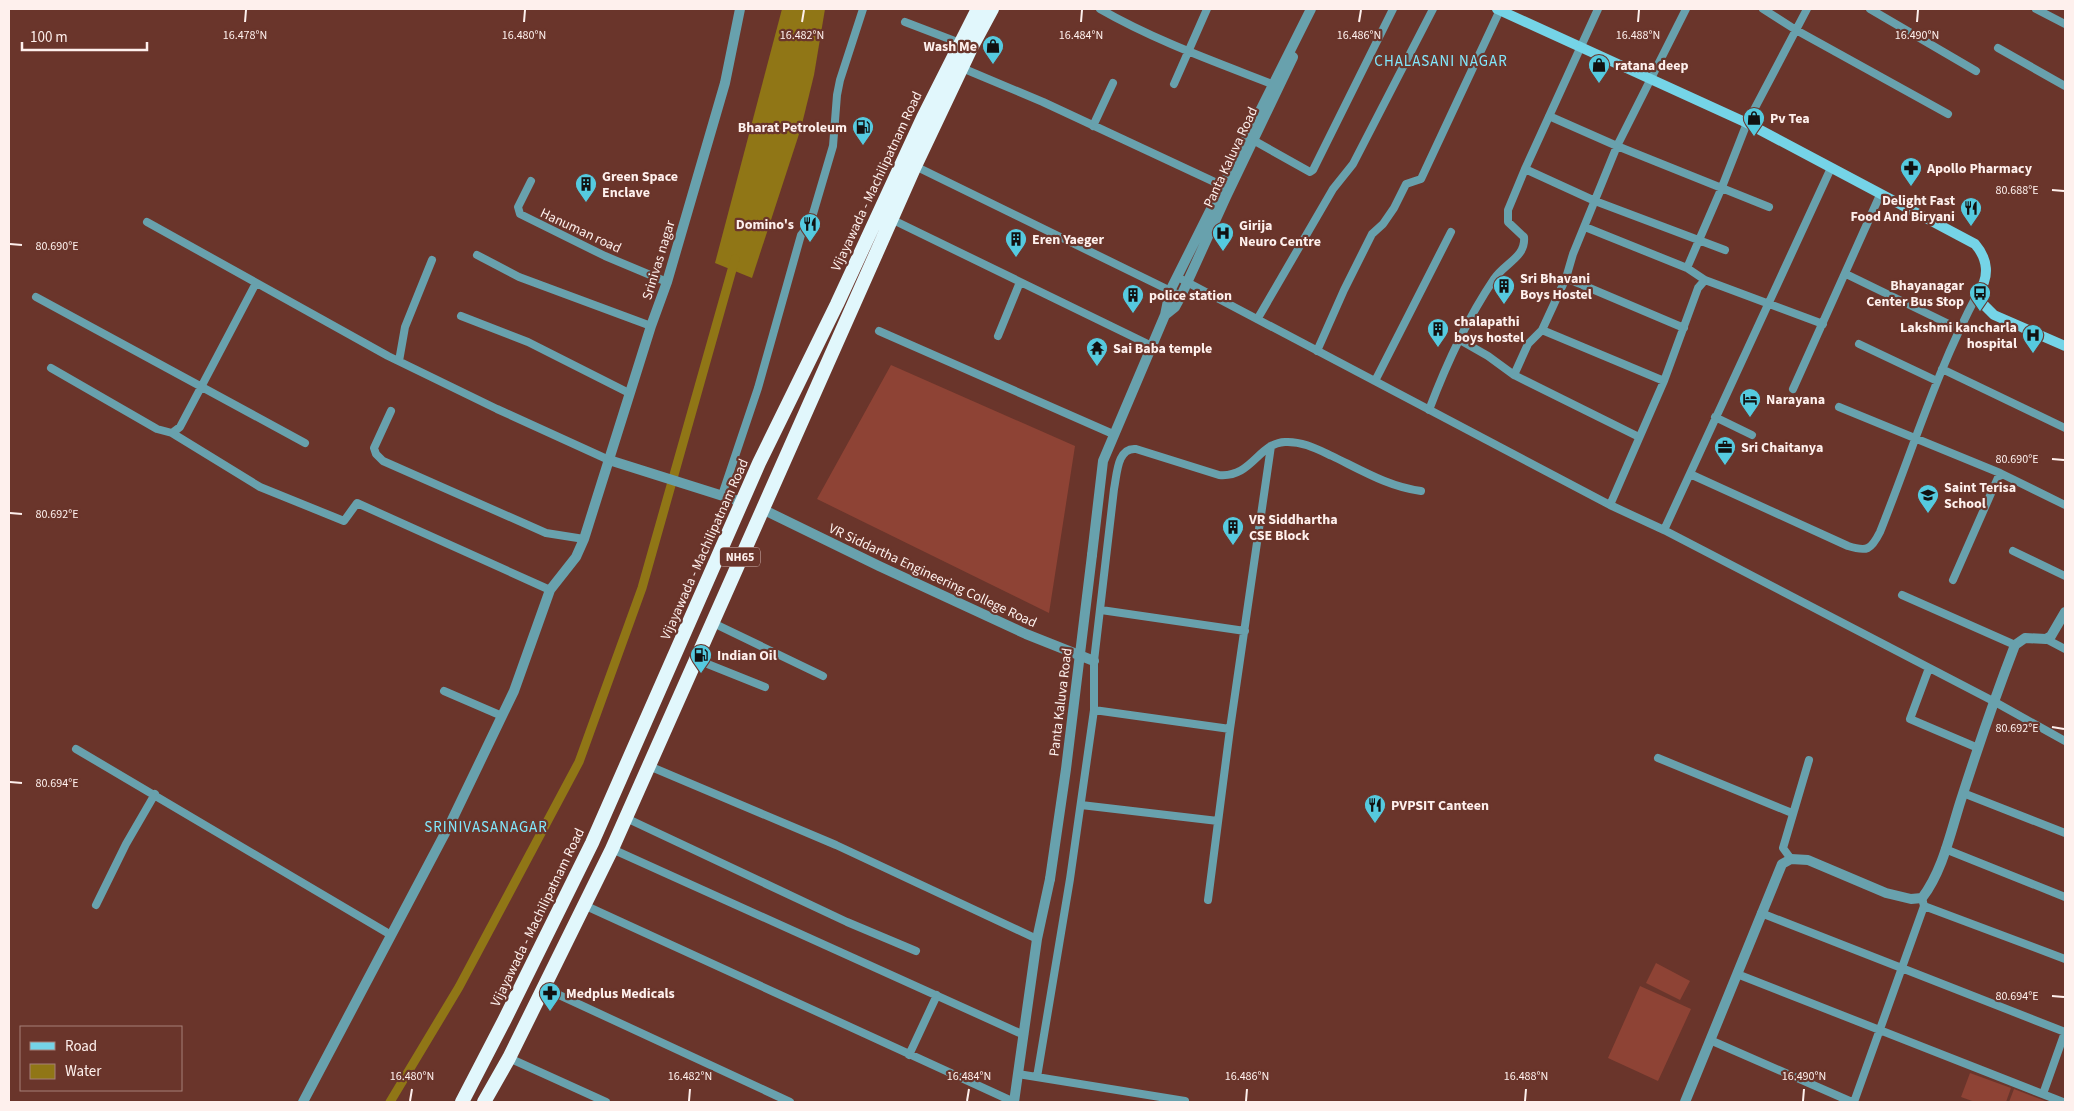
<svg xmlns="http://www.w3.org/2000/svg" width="2074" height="1111" viewBox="0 0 2074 1111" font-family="'Source Sans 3',sans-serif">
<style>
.garden{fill:#8e4335}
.water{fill:#907616}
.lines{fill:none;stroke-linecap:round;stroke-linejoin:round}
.canal{stroke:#907616;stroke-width:9}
.minor{stroke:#68a1ad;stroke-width:8}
.tertiary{stroke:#68a1ad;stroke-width:10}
.secondary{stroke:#75d4e7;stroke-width:10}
.trunk{stroke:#e1f7fc;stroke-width:14}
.tertiary-bridge{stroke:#68a1ad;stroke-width:10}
.ticks{fill:none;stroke:#fef0ed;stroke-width:2}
.labels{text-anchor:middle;stroke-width:4.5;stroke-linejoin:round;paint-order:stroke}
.shield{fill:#6a352b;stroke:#d2b8b3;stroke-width:1}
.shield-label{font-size:12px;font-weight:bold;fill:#fef0ed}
.poi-label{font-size:14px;font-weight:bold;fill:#fef0ed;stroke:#6a352b;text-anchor:start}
.street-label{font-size:14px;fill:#fef0ed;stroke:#6a352b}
.neighbourhood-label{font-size:15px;letter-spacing:1px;fill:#81e8fd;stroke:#6a352b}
.ticks-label{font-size:12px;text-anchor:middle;fill:#fef0ed;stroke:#6a352b;stroke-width:4.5;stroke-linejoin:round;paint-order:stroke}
</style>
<rect width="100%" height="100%" fill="#6a352b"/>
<!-- garden -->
<path class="garden" d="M891 365 1075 446 1049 613 817 499Z
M1656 963 1690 981 1680 1000 1646 983Z
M1640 986 1691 1009 1658 1081 1608 1058Z
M1970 1073 2011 1088 2006 1102H1975L1961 1097Z
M2014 1089 2048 1102H2009Z"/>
<!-- water -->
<path class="water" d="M782 9H825L814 75 801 128 752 278 715 263Z"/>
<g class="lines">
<!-- canal -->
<path class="canal" d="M390 1102 459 987 579 762 642 588 735 259"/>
<!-- minor -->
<path class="minor" d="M1100 9C1154 40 1213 61 1272 84
M1763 9 1796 30 1948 114
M1807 9 1747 123 1722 187 1687 268 1705 280 1823 324
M1870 9 1976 71
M2036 9 2065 24
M905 22 960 43
M1998 48 2065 86
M962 68 1043 102 1221 185
M1174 84 1207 9
M1549 116 1617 146 1769 207
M1093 126 1113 83
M1253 140 1310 172 1313 170 1393 9
M915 166 1181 296
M1525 169 1595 201 1725 250
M531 181 518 207 520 214 605 256 667 282
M891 219 1152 346
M147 222 388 356 497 409 609 460
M1585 227 1687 268
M477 255 519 277 651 326
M1846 274 1959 329
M1566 278 1684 328
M1183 280 1610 505 1664 530 1831 168
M36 297 305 443
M461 316 528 342 629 393
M1258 318 1333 189 1353 164 1433 9
M1542 330 1566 278 1573 254 1617 146 1686 9
M879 331 1113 434
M998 336 1020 282
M1460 340 1488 356 1514 375 1639 437
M1859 344 1937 381
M1317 351 1344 290 1372 234 1383 224 1394 208 1406 184 1421 179 1500 10
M399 361 405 327 432 260
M51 368 157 429 172 433 180 427 256 283
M1942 369 2065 428
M1514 375 1528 344 1542 330 1664 381
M1375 381 1451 232
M1793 389 1880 195
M1839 407 2000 473 2065 505
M1429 410C1446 365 1467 319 1494 279 1505 263 1526 257 1524 237L1508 222V210L1525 169 1598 9
M391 411 374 448 376 454 383 461 546 533 584 539
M1715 417 1752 435
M172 433 260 487 344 521 357 503 550 590
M1690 474 1848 546C1867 552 1871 550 1880 532 1912 452 1937 369 1978 293
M722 495 758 388 801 235 810 224 833 146 837 95 840 80 863 9
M1610 505 1664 381 1698 288 1705 280
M1664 530 1995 702 2065 741
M2013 551 2065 576
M1953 580 2000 473
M1902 595 2015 645
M1101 610 1245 631
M711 622 823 676
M2046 639 2065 649
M695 659 765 687
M1929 668 1910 719 1978 748
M444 691 502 716
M1094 710 1230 729
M76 749 391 935
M1658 758 1792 813
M649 766 836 845 1037 939
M1963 793 2065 833
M1081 805 1218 821
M626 818 847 922 916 951
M612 849 1024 1035
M1945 849 2065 897
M1791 859 1783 848 1809 760
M1208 900 1230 729 1271 446
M96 905 126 844 155 794
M584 905 1014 1102
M1924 906 2065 959
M1761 913 2065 1032
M1737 974 2063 1102
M544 988 790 1102
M1710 1040 1852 1102
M909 1055 937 995
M509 1058 606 1102
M1018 1074 1185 1101
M1037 1077 1070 879 1094 710V661L1114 489C1117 475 1117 447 1136 449L1219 475C1252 478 1258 443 1285 442 1302 441 1317 449 1332 456 1361 470 1389 487 1421 491
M2043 1094 2065 1032
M1854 1102 1924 906 1922 898"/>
<!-- tertiary -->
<path class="tertiary" d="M1165 315 1175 307 1181 296 1226 197 1293 57
M609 460 742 502
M762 509 879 566 1026 634 1094 661
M1092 555 1103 461 1165 315 1170 291 1311 9
M303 1102 452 820 514 691 550 590 576 557 584 539 651 326 667 282 725 83 740 9
M1014 1102 1037 939 1050 879
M1685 1102 1782 864 1791 859 1808 860 1886 893 1911 899 1922 898C1942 872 1950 835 1960 803 1977 750 1995 697 2015 645L2025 638 2046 639 2051 636 2065 612"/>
<!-- secondary -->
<path class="secondary" d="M1497 9 1747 123 1975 244C1988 259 1990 277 1978 293L1983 304 1994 315 2065 346"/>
<!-- trunk -->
<path class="trunk" d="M462 1102 505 1019 592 843 759 463 837 304 923 118 978 9
M484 1102 509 1058 612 849 915 166 971 48 992 9"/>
<!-- tertiary-bridge -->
<path class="tertiary-bridge" d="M1050 879 1066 769 1092 555"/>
</g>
<!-- ticks -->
<path class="ticks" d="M245 22 246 10M524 22 525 10M802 22 804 10M1081 22 1082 10M1359 22 1361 10M1638 22 1639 10M1917 22 1918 10M2052 190 2064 191M10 244 22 245M2052 459 2064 460M10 513 22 514M2052 727 2064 729M10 782 22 783M2052 996 2064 997M410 1101 412 1089M689 1101 690 1089M967 1101 969 1089M1246 1101 1247 1089M1525 1101 1526 1089M1803 1101 1804 1089"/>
<!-- icons -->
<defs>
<g id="shop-pin" transform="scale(1.125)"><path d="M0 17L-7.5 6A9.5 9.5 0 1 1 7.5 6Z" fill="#55cadf" stroke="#6a352b"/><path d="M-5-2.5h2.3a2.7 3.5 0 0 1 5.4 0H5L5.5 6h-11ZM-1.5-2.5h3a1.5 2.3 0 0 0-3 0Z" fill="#111"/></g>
<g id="fuel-pin" transform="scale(1.125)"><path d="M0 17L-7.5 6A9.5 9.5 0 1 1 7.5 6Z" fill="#55cadf" stroke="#6a352b"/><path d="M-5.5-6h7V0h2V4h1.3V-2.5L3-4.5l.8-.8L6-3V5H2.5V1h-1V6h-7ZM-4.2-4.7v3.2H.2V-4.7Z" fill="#111"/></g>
<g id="pharmacy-pin" transform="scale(1.125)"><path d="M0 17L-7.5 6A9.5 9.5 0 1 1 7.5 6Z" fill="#55cadf" stroke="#6a352b"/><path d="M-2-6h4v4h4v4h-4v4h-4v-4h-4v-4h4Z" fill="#111"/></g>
<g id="building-pin" transform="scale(1.125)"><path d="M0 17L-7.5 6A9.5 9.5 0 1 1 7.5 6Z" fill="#55cadf" stroke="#6a352b"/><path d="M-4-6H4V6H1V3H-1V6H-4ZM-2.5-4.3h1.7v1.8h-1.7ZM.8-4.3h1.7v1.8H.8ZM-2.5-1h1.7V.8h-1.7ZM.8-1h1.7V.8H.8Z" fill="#111"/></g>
<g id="restaurant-pin" transform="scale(1.125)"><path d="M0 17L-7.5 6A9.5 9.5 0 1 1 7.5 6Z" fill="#55cadf" stroke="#6a352b"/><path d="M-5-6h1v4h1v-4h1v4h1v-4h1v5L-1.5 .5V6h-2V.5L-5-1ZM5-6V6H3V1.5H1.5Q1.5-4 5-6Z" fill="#111"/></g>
<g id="hospital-pin" transform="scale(1.125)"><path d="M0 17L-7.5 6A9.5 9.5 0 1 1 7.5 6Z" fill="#55cadf" stroke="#6a352b"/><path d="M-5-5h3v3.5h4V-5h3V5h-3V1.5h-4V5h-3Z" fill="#111"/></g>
<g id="bus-pin" transform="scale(1.125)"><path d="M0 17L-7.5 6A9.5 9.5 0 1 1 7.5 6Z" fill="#55cadf" stroke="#6a352b"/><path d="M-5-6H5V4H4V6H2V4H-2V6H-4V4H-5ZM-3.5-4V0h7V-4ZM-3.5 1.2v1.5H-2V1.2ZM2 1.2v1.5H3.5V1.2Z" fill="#111"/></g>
<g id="temple-pin" transform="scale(1.125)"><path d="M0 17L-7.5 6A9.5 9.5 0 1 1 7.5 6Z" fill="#55cadf" stroke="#6a352b"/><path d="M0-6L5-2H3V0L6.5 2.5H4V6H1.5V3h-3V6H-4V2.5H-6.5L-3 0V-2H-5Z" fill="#111"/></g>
<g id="hotel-pin" transform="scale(1.125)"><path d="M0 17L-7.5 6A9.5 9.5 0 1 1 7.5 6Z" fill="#55cadf" stroke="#6a352b"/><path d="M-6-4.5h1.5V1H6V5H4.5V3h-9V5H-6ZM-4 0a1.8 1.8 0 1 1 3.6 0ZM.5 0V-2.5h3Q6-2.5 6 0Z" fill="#111"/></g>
<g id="office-pin" transform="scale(1.125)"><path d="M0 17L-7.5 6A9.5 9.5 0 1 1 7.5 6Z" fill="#55cadf" stroke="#6a352b"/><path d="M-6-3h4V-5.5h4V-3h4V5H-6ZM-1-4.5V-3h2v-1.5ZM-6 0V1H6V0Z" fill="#111"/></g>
<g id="school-pin" transform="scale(1.125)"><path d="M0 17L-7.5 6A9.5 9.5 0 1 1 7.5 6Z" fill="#55cadf" stroke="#6a352b"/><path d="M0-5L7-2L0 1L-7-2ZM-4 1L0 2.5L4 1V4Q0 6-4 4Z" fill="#111"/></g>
</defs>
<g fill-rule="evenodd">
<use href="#shop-pin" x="993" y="46"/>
<use href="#shop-pin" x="1599" y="65"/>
<use href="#shop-pin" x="1754" y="118"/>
<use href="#fuel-pin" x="863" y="127"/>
<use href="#pharmacy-pin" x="1911" y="168"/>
<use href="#building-pin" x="586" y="184"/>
<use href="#restaurant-pin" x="1971" y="208"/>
<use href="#restaurant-pin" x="810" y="224"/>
<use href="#hospital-pin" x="1223" y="233"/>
<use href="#building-pin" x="1016" y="239"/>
<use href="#building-pin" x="1504" y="286"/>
<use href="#bus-pin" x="1980" y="293"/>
<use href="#building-pin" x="1133" y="295"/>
<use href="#building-pin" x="1438" y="329"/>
<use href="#hospital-pin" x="2033" y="335"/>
<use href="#temple-pin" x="1097" y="348"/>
<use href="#hotel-pin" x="1750" y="399"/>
<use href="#office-pin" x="1725" y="447"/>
<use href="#school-pin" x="1928" y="495"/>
<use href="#building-pin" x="1233" y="527"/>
<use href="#fuel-pin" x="701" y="655"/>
<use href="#restaurant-pin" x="1375" y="805"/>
<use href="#pharmacy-pin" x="550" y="993"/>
</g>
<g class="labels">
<!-- shield labels -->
<rect class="shield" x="720" y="547.5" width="40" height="19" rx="4"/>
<g class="shield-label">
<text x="740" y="561">NH65</text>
</g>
<!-- poi labels -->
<g class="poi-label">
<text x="977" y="51" text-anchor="end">Wash Me</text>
<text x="1615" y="70">ratana deep</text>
<text x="1770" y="123">Pv Tea</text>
<text x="847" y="132" text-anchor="end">Bharat Petroleum</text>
<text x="1927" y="173">Apollo Pharmacy</text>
<text x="602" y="181">Green Space<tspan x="602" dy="16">Enclave</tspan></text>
<text x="1955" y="205" text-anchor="end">Delight Fast<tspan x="1955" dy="16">Food And Biryani</tspan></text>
<text x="794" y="229" text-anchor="end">Domino's</text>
<text x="1239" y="230">Girija<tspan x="1239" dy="16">Neuro Centre</tspan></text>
<text x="1032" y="244">Eren Yaeger</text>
<text x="1520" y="283">Sri Bhavani<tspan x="1520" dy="16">Boys Hostel</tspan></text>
<text x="1964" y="290" text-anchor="end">Bhayanagar<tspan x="1964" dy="16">Center Bus Stop</tspan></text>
<text x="1149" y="300">police station</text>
<text x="1454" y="326">chalapathi<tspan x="1454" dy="16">boys hostel</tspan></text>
<text x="2017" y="332" text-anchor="end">Lakshmi kancharla<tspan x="2017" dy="16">hospital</tspan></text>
<text x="1113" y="353">Sai Baba temple</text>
<text x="1766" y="404">Narayana</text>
<text x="1741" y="452">Sri Chaitanya</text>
<text x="1944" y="492">Saint Terisa<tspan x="1944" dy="16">School</tspan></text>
<text x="1249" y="524">VR Siddhartha<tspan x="1249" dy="16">CSE Block</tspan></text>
<text x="717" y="660">Indian Oil</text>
<text x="1391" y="810">PVPSIT Canteen</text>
<text x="566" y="998">Medplus Medicals</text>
</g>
<!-- street labels -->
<g class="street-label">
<text transform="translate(1230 157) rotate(-65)" y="5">Panta Kaluva Road</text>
<text transform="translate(876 181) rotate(-65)" y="5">Vijayawada - Machilipatnam Road</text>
<text transform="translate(581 230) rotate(25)" y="5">Hanuman road</text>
<text transform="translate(658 260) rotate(-73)" y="5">Srinivas nagar</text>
<text transform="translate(704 549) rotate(-66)" y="5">Vijayawada - Machilipatnam Road</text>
<text transform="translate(933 575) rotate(25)" y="5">VR Siddartha Engineering College Road</text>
<text transform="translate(1060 702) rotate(-83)" y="5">Panta Kaluva Road</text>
<text transform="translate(537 917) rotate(-64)" y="5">Vijayawada - Machilipatnam Road</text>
</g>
<!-- neighbourhood labels -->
<g class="neighbourhood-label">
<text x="1441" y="66">CHALASANI NAGAR</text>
<text x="486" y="832">SRINIVASANAGAR</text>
</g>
</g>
<g class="ticks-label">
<text x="245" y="39">16.478°N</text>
<text x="524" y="39">16.480°N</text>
<text x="802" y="39">16.482°N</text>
<text x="1081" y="39">16.484°N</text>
<text x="1359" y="39">16.486°N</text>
<text x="1638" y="39">16.488°N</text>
<text x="1917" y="39">16.490°N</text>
<text x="2017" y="194">80.688°E</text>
<text x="57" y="250">80.690°E</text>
<text x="2017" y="463">80.690°E</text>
<text x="57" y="518">80.692°E</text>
<text x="2017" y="732">80.692°E</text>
<text x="57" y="787">80.694°E</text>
<text x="2017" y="1000">80.694°E</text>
<text x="412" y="1080">16.480°N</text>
<text x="690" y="1080">16.482°N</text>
<text x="969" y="1080">16.484°N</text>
<text x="1247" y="1080">16.486°N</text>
<text x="1526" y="1080">16.488°N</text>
<text x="1804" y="1080">16.490°N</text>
</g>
<!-- border -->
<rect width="2074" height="1111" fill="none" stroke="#fef0ed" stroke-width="20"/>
<!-- legend -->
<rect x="20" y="1026" width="162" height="65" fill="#6a352b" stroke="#a58079"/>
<rect x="30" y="1042" width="25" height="8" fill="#75d4e7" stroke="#a58079"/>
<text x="65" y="1051" font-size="15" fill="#fef0ed">Road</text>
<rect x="30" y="1064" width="25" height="15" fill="#907616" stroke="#a58079"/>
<text x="65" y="1076" font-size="15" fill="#fef0ed">Water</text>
<!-- scale -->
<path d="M22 42v8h125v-8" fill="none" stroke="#fef0ed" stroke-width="2.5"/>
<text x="30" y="42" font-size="15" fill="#fef0ed" stroke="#6a352b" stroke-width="4" paint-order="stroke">100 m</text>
</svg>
